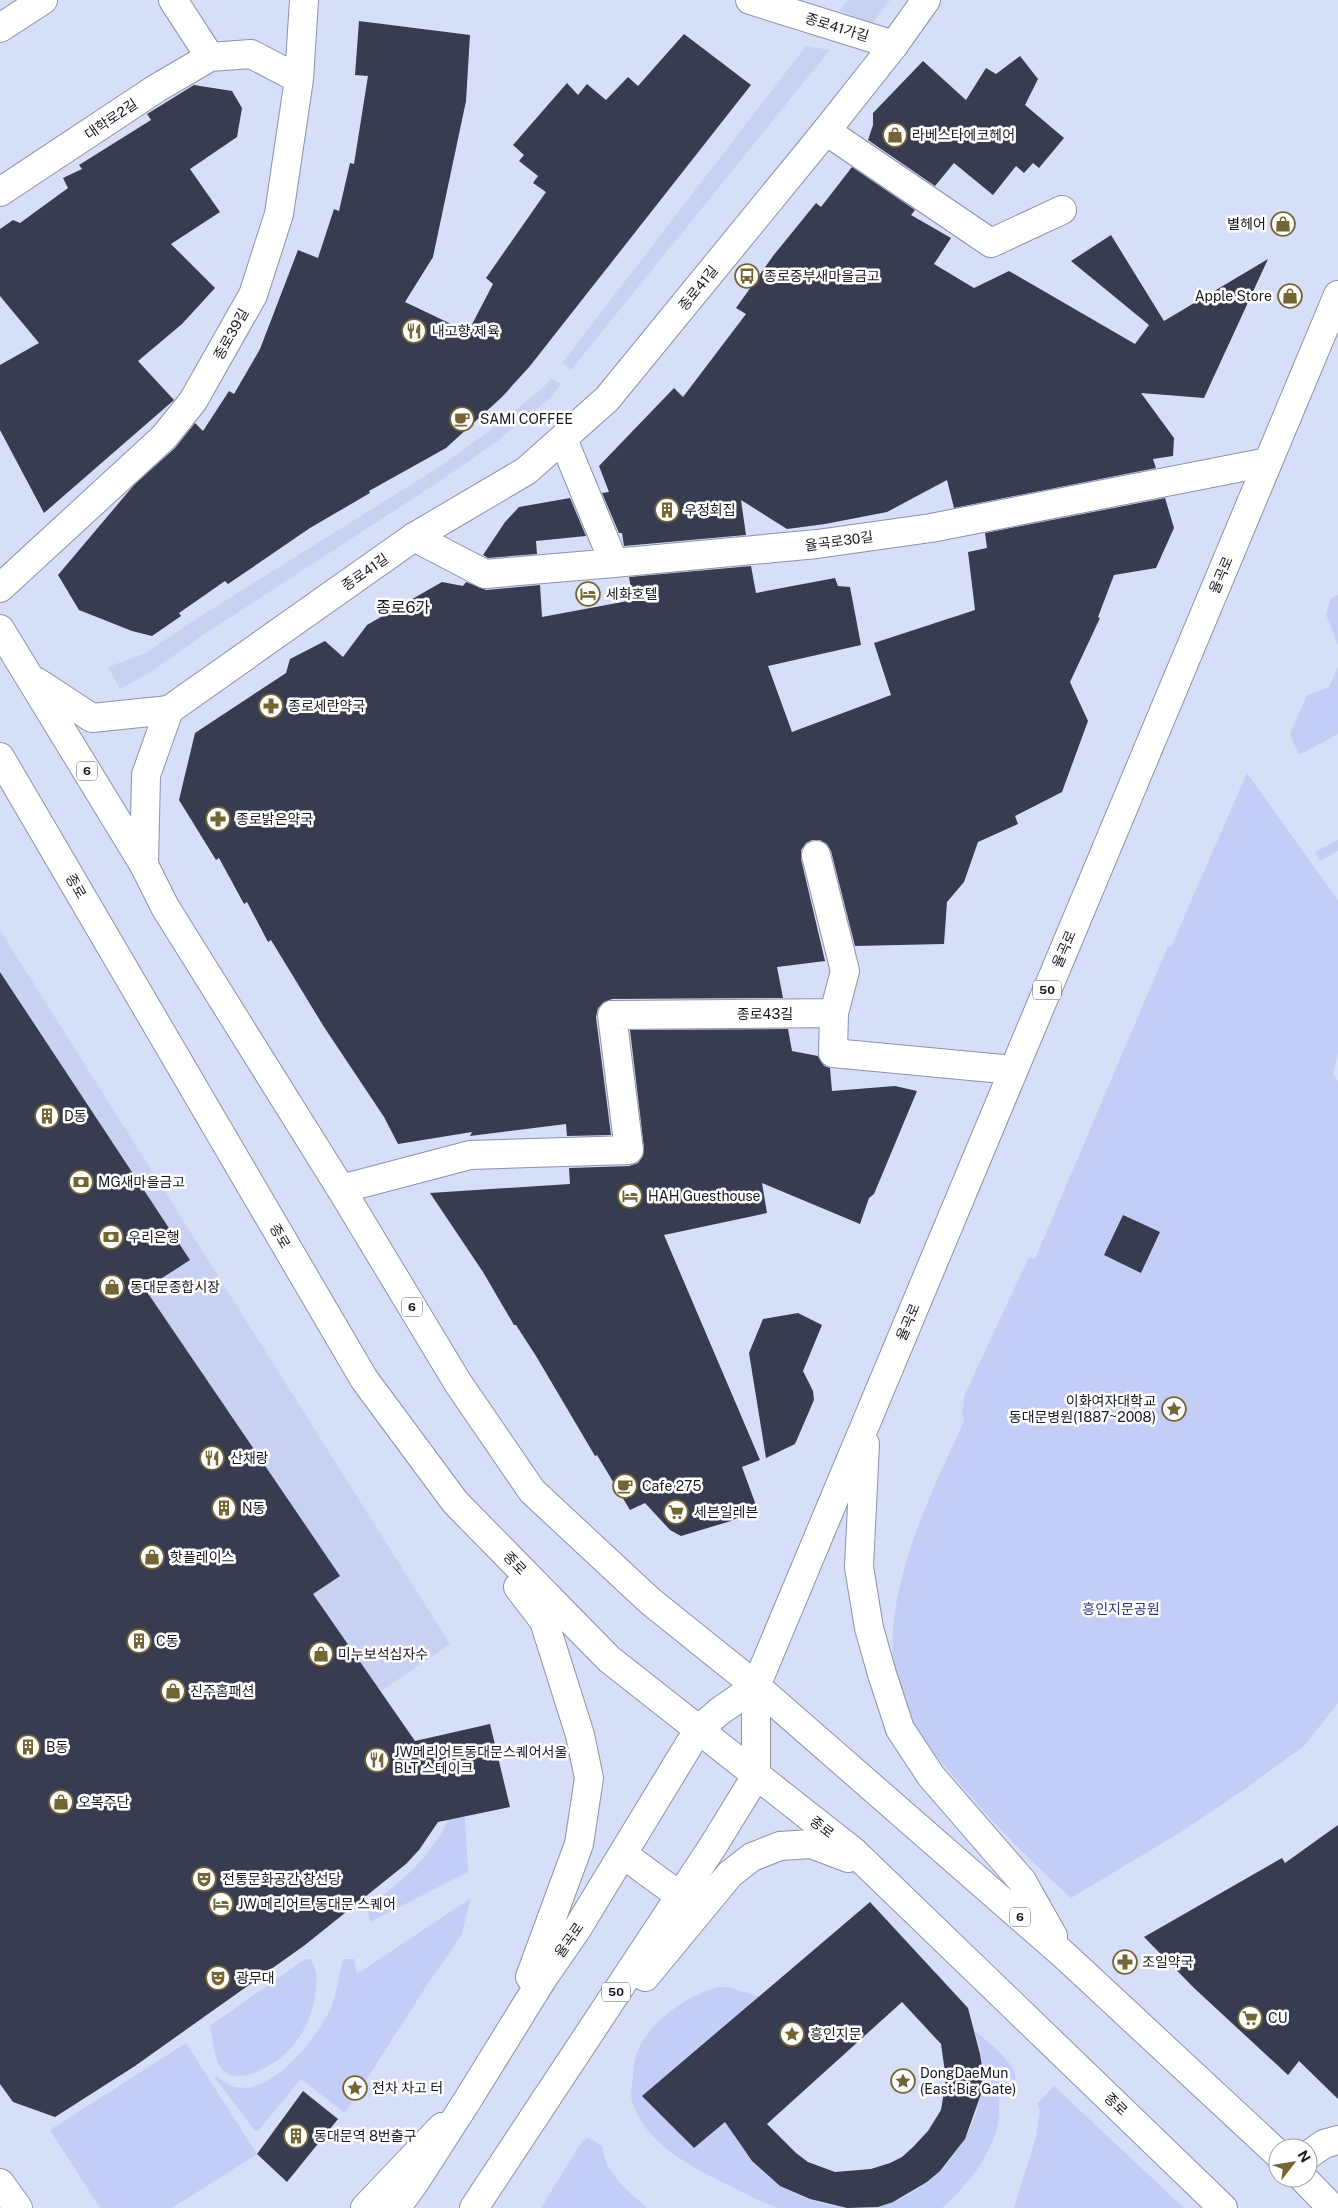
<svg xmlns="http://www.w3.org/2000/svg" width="1338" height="2208" viewBox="0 0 1338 2208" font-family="'Public Sans','Noto Sans KR',sans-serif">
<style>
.built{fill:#c9d1f3}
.green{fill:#c3cdf6}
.building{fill:#373c51;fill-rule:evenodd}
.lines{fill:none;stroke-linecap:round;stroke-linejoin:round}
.street-casing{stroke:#8c92aa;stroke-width:30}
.secondary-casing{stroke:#8c92aa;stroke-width:30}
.primary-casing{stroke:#8c92aa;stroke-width:30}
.street{stroke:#fff;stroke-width:28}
.secondary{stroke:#fff;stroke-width:28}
.primary{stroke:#fff;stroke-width:28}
.labels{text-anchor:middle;stroke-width:5;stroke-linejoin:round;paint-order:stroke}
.shield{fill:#fff;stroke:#5c5e64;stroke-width:1}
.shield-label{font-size:12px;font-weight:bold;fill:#161922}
.street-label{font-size:14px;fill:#161922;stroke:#fff}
.poi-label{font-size:14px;fill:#161922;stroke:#fff;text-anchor:start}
.park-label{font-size:14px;fill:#2c3280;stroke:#fff}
.quarter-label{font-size:16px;fill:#161922;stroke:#fff}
</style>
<rect width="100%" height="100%" fill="#d7def8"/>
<!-- built -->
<path class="built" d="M848 0H890L871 25 840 10Z
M806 46 830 50 571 370 562 363Z
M551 378 561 384 551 397 499 440 443 479 200 637 154 670 120 689 108 667 146 653 196 619 436 469 492 429 545 386Z
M0 930 450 1644 0 1951Z"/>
<!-- green -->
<path class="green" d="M1338 595V645L1326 614 1331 598Z
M1338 667V734L1299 755 1290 734 1307 695 1329 687Z
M1247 773 1338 900V1053L1333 1074 1338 1081V1703L1304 1746 1245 1789 1181 1832 1071 1898C1027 1858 986 1816 948 1770 930 1749 910 1728 901 1702 871 1610 927 1503 964 1421L962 1413 965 1394 1029 1257 1035 1259 1168 946 1171 947Z
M1338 840V851L1320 861 1315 852Z
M463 1787 468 1872 370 1922 367 1907C391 1889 415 1871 433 1846 446 1829 453 1806 463 1787Z
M471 1898 461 1936 425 1988 345 2113 301 2079 258 2131H255L215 2078 216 2076C221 2080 227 2085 232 2086 271 2099 317 2037 331 2008 337 1993 339 1975 343 1959H354L357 1974Z
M305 1959H310C317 1968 317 1977 316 1988 313 2025 292 2057 258 2071 248 2076 235 2079 225 2072 214 2064 213 2039 210 2026Z
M718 1987H728L760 1997 643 2096 693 2148 725 2122C734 2134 742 2149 752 2161 775 2188 812 2204 847 2208 830 2208 793 2208 779 2208 762 2203 745 2193 730 2186 693 2168 645 2144 632 2101 630 2094 632 2085 633 2078 634 2065 635 2053 642 2042 657 2017 691 1994 718 1987Z
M974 2030C985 2040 1020 2065 1015 2081L1009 2077 1002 2082C997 2097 1001 2113 997 2128 988 2160 966 2187 942 2208H864C943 2203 1007 2104 974 2030Z
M186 2043 257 2154 172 2208H100L50 2130Z
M1054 2086 1184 2208H1014L1036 2137 1040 2111 1037 2104Z
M588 2138 603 2146C602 2171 631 2194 648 2208H541L582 2141Z"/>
<!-- building -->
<path class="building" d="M359 21 470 35 466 101 433 257 405 302 468 332 493 284 486 278 546 192 533 183 538 176 519 161 524 155 513 145 567 83 578 95 587 84 606 100 628 77 638 86 684 34 751 85 530 366 502 397 446 448 369 491 370 493 310 528 228 584 225 581 179 613 181 616 152 636 132 631 79 610 58 575 134 485 175 448 195 423 203 431 229 391 234 394 260 349 298 250 318 258 334 209 339 211 350 163 354 164 368 76 355 75Z
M1020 56 1038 79 1025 105 1064 138 1039 168 1033 163 1024 173 1016 166 993 195 954 163 935 186 868 140 873 125V113L923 61 966 100 986 68 996 74Z
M194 85 232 91 242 108 237 137 190 169 220 212 171 244 215 288 182 324 138 361 174 400 44 513 0 430V365L39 343 0 296V229L13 220 20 223 68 188 63 178 82 169 79 165 151 120 147 114Z
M852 167 915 210 911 215 951 238 934 264 974 288 1009 271 1135 344 1149 325 1071 261 1111 235 1164 321 1268 259 1204 398 1141 393 1174 438 1173 456 1153 459 1156 468 954 508 947 480 887 512 825 524 787 529 741 500 746 535 624 546 622 533H619L602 493 609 492 599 466 674 388 683 397 746 314 736 308 773 256 816 203 821 207Z
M570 498 586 536 536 541 537 554 488 558 483 555 505 522 519 507Z
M1165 498 1174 528 1156 568 1114 575 1098 617 1100 618 1070 682 1088 721 1062 792 1015 816 1018 824 978 842 964 882 947 902 944 944 855 946 831 851 827 844 820 840H812L806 843 801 850V859L825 961 777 967 783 998 612 999 604 1002 598 1008 596 1017 611 1135 567 1136 566 1124 470 1136 472 1132 398 1144 384 1117 324 1027 271 940 268 942 247 902 244 904 219 858 216 860 179 800 195 733 286 673 290 659 325 641 343 657 367 625 442 582 463 586 466 582 486 590 540 585 542 617 633 600 629 577 751 566 756 593 835 578 838 586 850 587 861 645 768 666 792 732 891 695 874 643 975 610 968 552 987 548 985 533Z
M0 972 190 1260 145 1289 340 1576 313 1594 415 1741 490 1724 510 1807 438 1822 419 1850 406 1864 305 1945 135 2066 55 2117 13 2102 0 2084Z
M788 1029 792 1051 818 1056 824 1066 830 1068 832 1091 895 1086 917 1091 874 1194 869 1198 860 1224 762 1183 767 1213 664 1235 760 1460 742 1467 757 1508 731 1521 681 1536 670 1530 645 1503 630 1510 597 1455 595 1456 536 1356 516 1325H514L483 1272 430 1193 570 1184 569 1168 629 1166 638 1163 643 1156 644 1148 630 1030Z
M1123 1215 1160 1232 1141 1273 1104 1255Z
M798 1313 822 1325 803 1371 813 1391 814 1400 795 1444 766 1458 749 1353 763 1319Z
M1338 1825V2099L1299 2061 1288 2075 1194 1988 1144 1937 1282 1858 1285 1863Z
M870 1902 968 2008 980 2054 983 2072 981 2094 965 2139 940 2171 927 2182 893 2202 878 2207 847 2208 810 2199 780 2186 752 2161 725 2122 694 2148 642 2096ZM902 2002 941 2044 946 2079 941 2110 928 2131 913 2147 902 2157 890 2163 871 2169 835 2172 808 2162 796 2153 767 2124Z
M303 2091 338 2119 287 2182 257 2154Z"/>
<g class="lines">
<!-- street casing -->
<g class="street-casing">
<path id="street" d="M173 0 210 57 251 54 299 79
M750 0 894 45
M0 28 43 0
M826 131 991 243 1062 210
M0 192 157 88 210 57
M563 439 614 563
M414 537 485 574 614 563 817 544 931 528 1268 462
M0 588 164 437 193 401 253 295 279 214 299 79 304 0
M816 855 845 971 834 1013
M341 1189 470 1155 629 1150 612 1015 834 1013 833 1053 1013 1070
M1308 2155 1324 2144 1338 2140"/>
</g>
<!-- secondary casing -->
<g class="secondary-casing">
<path id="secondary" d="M144 865 146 775 169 710 414 537 526 471 607 399 826 131 894 45 926 0
M365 2208 442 2127"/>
</g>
<!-- primary casing -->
<g class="primary-casing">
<path id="primary" d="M0 629 144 865 165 907 341 1189 458 1383 532 1491 650 1601 756 1686 1064 1955 1278 2154
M37 682 92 718 169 710
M0 757 364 1379 455 1502 609 1659 854 1852 1223 2208
M865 1444 859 1567 869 1628 882 1674 900 1729 931 1776 1022 1881 1053 1936
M518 1587 544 1621 580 1735 589 1778 579 1844 530 1977
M624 1855 680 1896
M645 1977 730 1874 752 1857 780 1846 811 1844 848 1858
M1303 2178 1332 2208
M0 2183 18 2208
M396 2208 415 2182 467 2101 543 1978 577 1929 698 1730 720 1711 756 1686
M474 2208 713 1846 756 1776V1686L1338 295"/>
</g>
<!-- street -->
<use href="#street" class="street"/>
<!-- secondary -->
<use href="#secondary" class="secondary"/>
<!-- primary -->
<use href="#primary" class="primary"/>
</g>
<!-- icons -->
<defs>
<g id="shop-ring" transform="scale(1.25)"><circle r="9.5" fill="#fff" stroke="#746634" stroke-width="1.5"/><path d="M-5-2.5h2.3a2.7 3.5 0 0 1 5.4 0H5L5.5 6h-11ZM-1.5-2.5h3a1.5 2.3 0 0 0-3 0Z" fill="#746634"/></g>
<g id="bus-ring" transform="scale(1.25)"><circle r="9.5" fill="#fff" stroke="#746634" stroke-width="1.5"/><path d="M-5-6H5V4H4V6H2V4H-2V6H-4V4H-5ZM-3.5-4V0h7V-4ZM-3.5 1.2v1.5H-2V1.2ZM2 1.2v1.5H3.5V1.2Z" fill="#746634"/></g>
<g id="restaurant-ring" transform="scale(1.25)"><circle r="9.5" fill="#fff" stroke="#746634" stroke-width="1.5"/><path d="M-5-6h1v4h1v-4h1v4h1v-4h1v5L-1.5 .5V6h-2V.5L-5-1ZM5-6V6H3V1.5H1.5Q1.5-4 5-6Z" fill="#746634"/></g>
<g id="cafe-ring" transform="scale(1.25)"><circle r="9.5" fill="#fff" stroke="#746634" stroke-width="1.5"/><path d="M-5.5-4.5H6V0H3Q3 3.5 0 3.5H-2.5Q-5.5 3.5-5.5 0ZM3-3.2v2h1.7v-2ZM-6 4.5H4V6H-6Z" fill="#746634"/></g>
<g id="building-ring" transform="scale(1.25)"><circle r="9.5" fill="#fff" stroke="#746634" stroke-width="1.5"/><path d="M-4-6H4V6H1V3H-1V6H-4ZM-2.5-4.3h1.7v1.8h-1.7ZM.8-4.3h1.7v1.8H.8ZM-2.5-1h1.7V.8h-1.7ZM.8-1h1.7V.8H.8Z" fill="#746634"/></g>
<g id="hotel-ring" transform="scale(1.25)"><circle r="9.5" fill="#fff" stroke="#746634" stroke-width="1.5"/><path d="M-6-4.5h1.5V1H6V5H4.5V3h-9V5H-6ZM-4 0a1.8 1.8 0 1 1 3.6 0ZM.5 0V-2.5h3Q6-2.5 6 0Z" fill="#746634"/></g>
<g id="pharmacy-ring" transform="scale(1.25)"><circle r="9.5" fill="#fff" stroke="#746634" stroke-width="1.5"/><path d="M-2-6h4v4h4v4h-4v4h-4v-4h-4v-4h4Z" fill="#746634"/></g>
<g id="bank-ring" transform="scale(1.25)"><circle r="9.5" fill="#fff" stroke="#746634" stroke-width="1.5"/><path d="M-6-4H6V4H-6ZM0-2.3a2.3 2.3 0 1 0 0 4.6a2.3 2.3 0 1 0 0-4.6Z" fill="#746634"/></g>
<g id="sight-ring" transform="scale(1.25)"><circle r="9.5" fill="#fff" stroke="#746634" stroke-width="1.5"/><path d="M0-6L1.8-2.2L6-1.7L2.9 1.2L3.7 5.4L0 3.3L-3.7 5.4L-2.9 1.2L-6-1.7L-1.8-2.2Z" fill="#746634"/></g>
<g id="supermarket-ring" transform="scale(1.25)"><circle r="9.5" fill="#fff" stroke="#746634" stroke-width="1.5"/><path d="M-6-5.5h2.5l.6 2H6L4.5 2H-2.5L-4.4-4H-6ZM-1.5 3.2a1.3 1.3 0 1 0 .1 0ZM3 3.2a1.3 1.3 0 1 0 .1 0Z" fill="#746634"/></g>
<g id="theatre-ring" transform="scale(1.25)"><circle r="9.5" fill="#fff" stroke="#746634" stroke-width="1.5"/><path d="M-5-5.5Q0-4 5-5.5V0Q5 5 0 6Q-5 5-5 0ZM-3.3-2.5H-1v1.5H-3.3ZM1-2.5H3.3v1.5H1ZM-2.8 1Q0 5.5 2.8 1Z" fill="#746634"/></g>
</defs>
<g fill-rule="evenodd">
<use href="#shop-ring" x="895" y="135"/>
<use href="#shop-ring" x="1283" y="224"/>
<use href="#bus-ring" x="747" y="276"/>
<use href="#shop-ring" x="1290" y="296"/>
<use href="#restaurant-ring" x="414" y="331"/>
<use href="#cafe-ring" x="462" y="419"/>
<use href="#building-ring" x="667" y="510"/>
<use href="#hotel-ring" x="588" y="594"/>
<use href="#pharmacy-ring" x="271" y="706"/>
<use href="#pharmacy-ring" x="218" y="819"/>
<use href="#building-ring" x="47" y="1116"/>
<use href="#bank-ring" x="81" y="1182"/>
<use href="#hotel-ring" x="630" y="1196"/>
<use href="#bank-ring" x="111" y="1237"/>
<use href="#shop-ring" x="112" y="1287"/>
<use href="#sight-ring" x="1174" y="1409"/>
<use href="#restaurant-ring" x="212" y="1458"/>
<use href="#cafe-ring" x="625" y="1486"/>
<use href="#building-ring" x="224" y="1508"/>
<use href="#supermarket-ring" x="676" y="1512"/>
<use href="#shop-ring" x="152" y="1557"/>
<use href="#building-ring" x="139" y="1641"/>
<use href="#shop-ring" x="321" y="1654"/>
<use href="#shop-ring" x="173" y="1691"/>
<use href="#building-ring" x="28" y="1747"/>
<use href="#restaurant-ring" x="377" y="1760"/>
<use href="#shop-ring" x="61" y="1802"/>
<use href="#theatre-ring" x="204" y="1879"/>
<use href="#hotel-ring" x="221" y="1904"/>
<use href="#pharmacy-ring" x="1125" y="1962"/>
<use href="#theatre-ring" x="218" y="1978"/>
<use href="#supermarket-ring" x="1250" y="2018"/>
<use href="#sight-ring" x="792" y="2034"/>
<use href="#sight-ring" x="903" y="2081"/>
<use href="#sight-ring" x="355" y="2088"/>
<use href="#building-ring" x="296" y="2136"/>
</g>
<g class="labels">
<!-- shield labels -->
<g class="shield">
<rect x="77" y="761.5" width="20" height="19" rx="4"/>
<rect x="1033" y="980.5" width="28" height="19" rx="4"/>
<rect x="402" y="1297.5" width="20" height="19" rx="4"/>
<rect x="1010" y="1907.5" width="20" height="19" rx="4"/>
<rect x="602" y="1982.5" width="28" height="19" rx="4"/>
</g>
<g class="shield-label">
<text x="87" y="775">6</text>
<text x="1047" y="994">50</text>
<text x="412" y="1311">6</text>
<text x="1020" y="1921">6</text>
<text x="616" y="1996">50</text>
</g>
<!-- street labels -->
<g class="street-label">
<text transform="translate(837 27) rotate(17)" y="5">종로41가길</text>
<text transform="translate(111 119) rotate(-34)" y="5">대학로2길</text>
<text transform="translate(698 288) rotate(-51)" y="5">종로41길</text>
<text transform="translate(231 334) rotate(-61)" y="5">종로39길</text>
<text transform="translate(839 541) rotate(-8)" y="5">율곡로30길</text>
<text transform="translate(365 572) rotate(-35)" y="5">종로41길</text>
<text transform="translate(1221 575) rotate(-67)" y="5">율곡로</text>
<text transform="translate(76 886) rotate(60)" y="5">종로</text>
<text transform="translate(1064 949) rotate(-67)" y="5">율곡로</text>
<text x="765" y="1019">종로43길</text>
<text transform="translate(280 1236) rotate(60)" y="5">종로</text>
<text transform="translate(908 1322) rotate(-67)" y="5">율곡로</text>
<text transform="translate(515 1563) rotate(46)" y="5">종로</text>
<text transform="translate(822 1827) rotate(38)" y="5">종로</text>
<text transform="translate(569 1940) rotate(-55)" y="5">율곡로</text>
<text transform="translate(1116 2104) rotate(44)" y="5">종로</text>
</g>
<!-- poi labels -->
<g class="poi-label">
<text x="912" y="140">라베스타에코헤어</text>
<text x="1266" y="229" text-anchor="end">별헤어</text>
<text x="764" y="281">종로중부새마을금고</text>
<text x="1272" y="301" text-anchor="end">Apple Store</text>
<text x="432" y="336">내고향 제육</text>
<text x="480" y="424">SAMI COFFEE</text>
<text x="684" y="515">우정회집</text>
<text x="606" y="599">세화호텔</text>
<text x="288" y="711">종로세란약국</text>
<text x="236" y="824">종로밝은약국</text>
<text x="64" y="1121">D동</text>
<text x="98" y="1187">MG새마을금고</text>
<text x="648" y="1201">HAH Guesthouse</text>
<text x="128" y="1242">우리은행</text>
<text x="130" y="1292">동대문종합시장</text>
<text x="1156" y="1406" text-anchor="end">이화여자대학교<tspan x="1156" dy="16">동대문병원(1887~2008)</tspan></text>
<text x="230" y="1463">산채랑</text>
<text x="642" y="1491">Cafe 275</text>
<text x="242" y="1513">N동</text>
<text x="694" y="1517">세븐일레븐</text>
<text x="170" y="1562">핫플레이스</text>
<text x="156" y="1646">C동</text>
<text x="338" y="1659">미누보석십자수</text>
<text x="190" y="1696">진주홈패션</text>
<text x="46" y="1752">B동</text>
<text x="394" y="1757">JW메리어트동대문스퀘어서울<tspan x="394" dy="16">BLT 스테이크</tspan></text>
<text x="78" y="1807">오복주단</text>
<text x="222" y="1884">전통문화공간 창선당</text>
<text x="238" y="1909">JW 메리어트 동대문 스퀘어</text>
<text x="1142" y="1967">조일약국</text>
<text x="236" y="1983">광무대</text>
<text x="1268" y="2023">CU</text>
<text x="810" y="2039">흥인지문</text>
<text x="920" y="2078">DongDaeMun<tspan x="920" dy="16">(East Big Gate)</tspan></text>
<text x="372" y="2093">전차 차고 터</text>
<text x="314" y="2141">동대문역 8번출구</text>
</g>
<!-- park labels -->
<g class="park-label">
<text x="1121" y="1614">흥인지문공원</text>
</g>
<!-- quarter labels -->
<g class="quarter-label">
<text x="403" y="613">종로6가</text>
</g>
</g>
<!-- north arrow -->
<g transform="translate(1293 2163) rotate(59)"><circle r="24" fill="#ffffff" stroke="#a2a3a7"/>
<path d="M0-4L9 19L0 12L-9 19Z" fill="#746634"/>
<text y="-8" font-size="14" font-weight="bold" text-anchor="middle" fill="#161922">N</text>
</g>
</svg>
